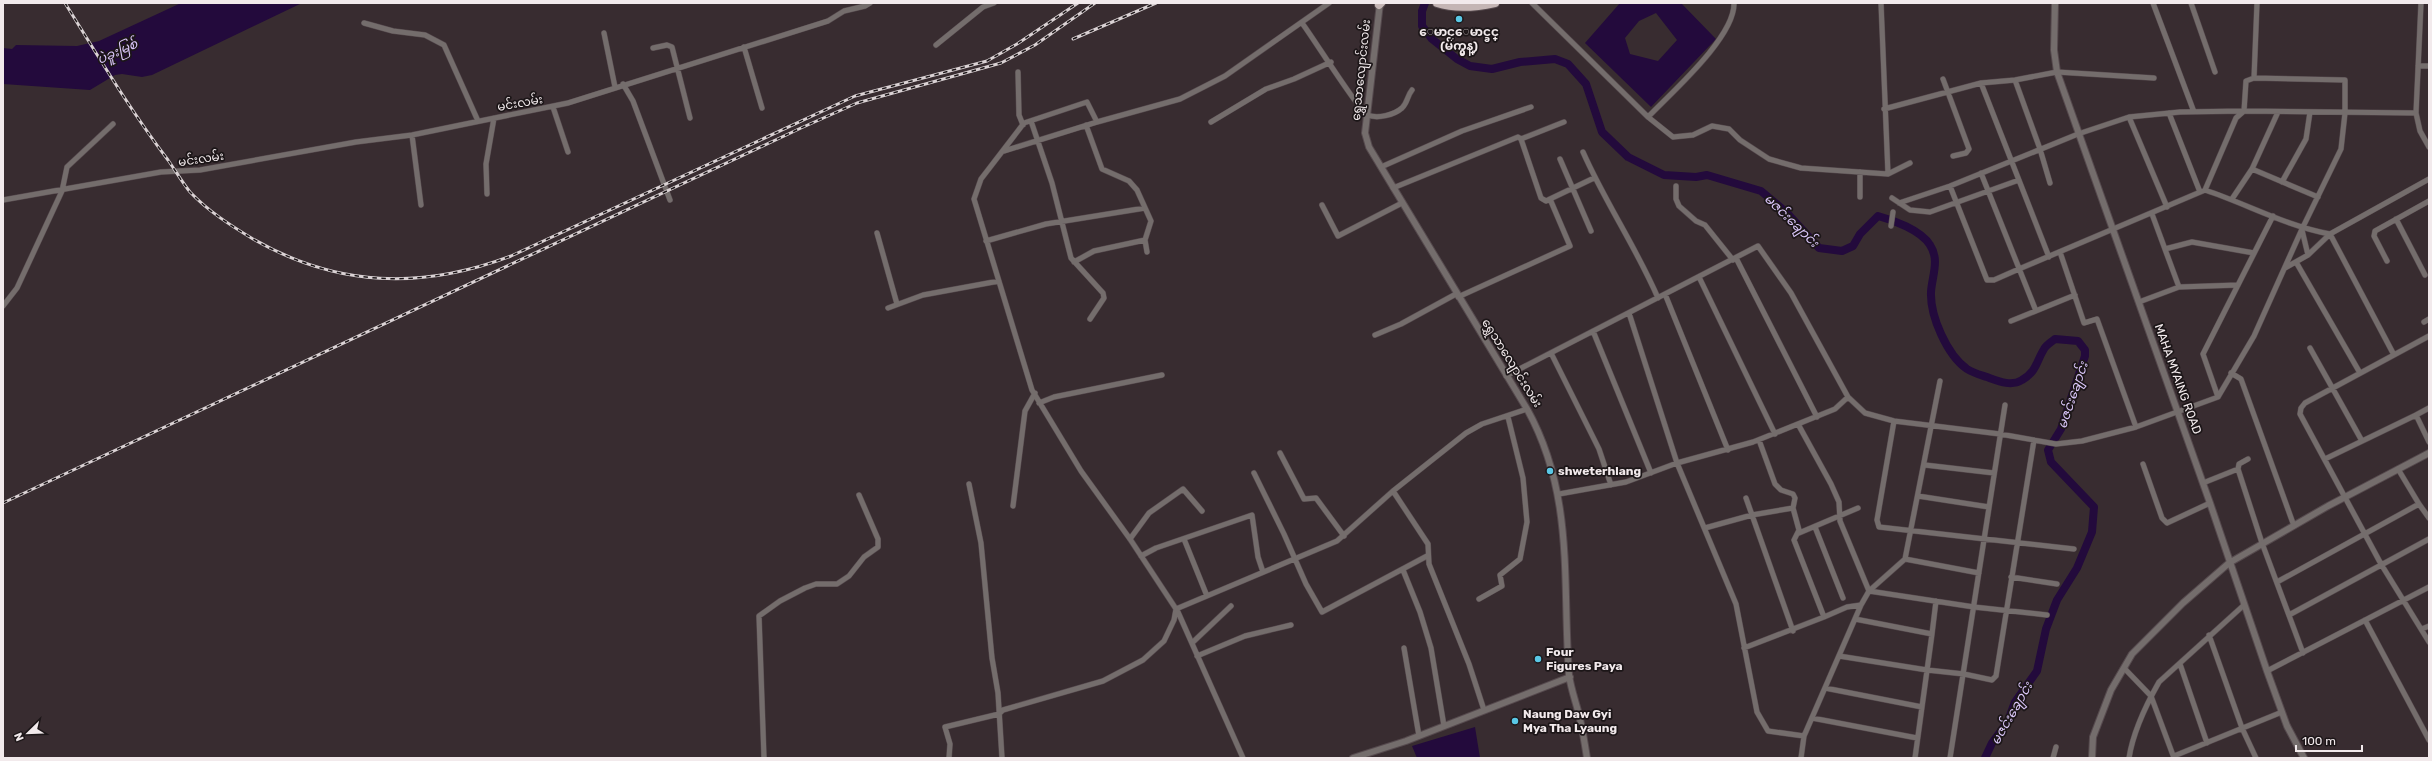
<svg xmlns="http://www.w3.org/2000/svg" width="2432" height="761" viewBox="0 0 2432 761" font-family="Rubik,'Noto Sans Myanmar',sans-serif">
<style>
.water{fill:#230a3c;fill-rule:evenodd}
.lines{fill:none;stroke-linecap:round;stroke-linejoin:round}
.river{stroke:#230a3c;stroke-width:8}
.minor-casing{stroke:#564a4e;stroke-width:6}
.tertiary-casing{stroke:#564a4e;stroke-width:8}
.trunk-casing{stroke:#564a4e;stroke-width:10}
.minor{stroke:#746d6c;stroke-width:5}
.tertiary{stroke:#746d6c;stroke-width:6}
.trunk{stroke:#c4b5b4;stroke-width:8}
.rail-casing{stroke:#dad2d4;stroke-width:3}
.rail{stroke:#1c1618;stroke-width:1.5;stroke-dasharray:4.5;stroke-linecap:butt}
.poi-dot{fill:#5ac8e6;stroke:#1c1618;stroke-width:1.5}
.labels{text-anchor:middle;stroke-width:3.5;stroke-linejoin:round;paint-order:stroke}
.poi-label{font-size:12px;font-weight:bold;fill:#f2eaec;stroke:#1c1618;text-anchor:start}
.street-label{font-size:12px;fill:#f2eaec;stroke:#1c1618}
.water-label{font-size:13px;font-style:italic;fill:#dbc7fa;stroke:#1c1618}
</style>
<rect width="100%" height="100%" fill="#382c30"/>
<!-- water -->
<path class="water" d="M181 3H302L152 75 142 77 122 74 115 75 90 90 3 84V48L12 49 16 45 77 46 99 41Z
M1620 3H1681L1716 39 1651 107 1585 43ZM1656 13 1677 40 1658 61 1630 54 1625 38 1639 21Z
M1475 727 1480 758H1417L1412 746Z"/>
<g class="lines">
<!-- river -->
<path class="river" d="M1425 3 1422 11V26L1432 39 1457 59 1470 66 1492 69 1520 62 1555 59 1568 64 1586 84 1602 132 1628 157 1664 175 1696 177 1707 175 1761 191 1786 212 1819 248 1842 251 1853 246 1860 234 1878 216C1893 220 1921 230 1930 245 1940 260 1932 276 1931 292 1930 316 1947 355 1967 369 1973 373 1981 375 1987 377 1998 381 2011 387 2022 380 2037 371 2036 362 2044 349 2046 345 2051 342 2055 339L2078 341 2085 350V356L2061 429 2048 450 2051 462 2094 507 2092 532 2077 568 2057 600 2046 629 2037 671 2015 702 2008 721 1992 743 1985 758"/>
<!-- minor casing -->
<g class="minor-casing">
<path id="minor" d="M1532 3 1648 117 1673 137 1693 135 1712 126 1729 129 1740 140 1769 159 1801 168 1888 174 1910 163
M1881 3 1888 174
M2153 3 2194 112
M2191 3 2215 72
M2421 3 2416 113 2420 131 2429 147
M364 23 393 31 425 35 444 45 478 121
M1302 23C1312 36 1359 111 1367 115 1378 119 1394 115 1402 108 1408 102 1407 96 1412 90
M604 33 615 87
M936 45 983 7 994 3
M744 47 762 108
M653 48 667 45 672 47 690 118
M2418 66H2429
M1018 72 1019 115 1023 125
M2254 78 2257 3
M1943 79 1969 149 1966 153 1953 156
M2015 80 2040 149 2050 183
M1981 83 2049 257
M623 84 633 101 670 200
M553 107 568 152
M1884 109 1981 83 2015 80 2057 72 2154 78
M2169 113 2200 192
M1648 117C1672 92 1735 37 1734 3
M2129 117 2167 207
M1031 121 1052 183 1071 258 1103 293 1104 298 1090 319
M1211 122 1266 89 1294 79 1331 62
M1086 125 1102 169 1129 181 1137 190 1151 221 1145 240 1147 252
M412 135 421 205
M1521 139 1564 122
M1004 151 1097 122
M1583 152C1605 202 1636 247 1658 298
M1560 159 1591 231
M1381 167 1462 131 1531 107
M2252 169 2318 197
M1860 172V197
M1981 173 2036 311
M2282 182 2306 139 2310 112
M1676 186V199L1679 206 1696 221 1705 225 1733 260
M1950 186 1987 280H1994L2019 269 2205 190C2247 204 2286 226 2330 234
M1393 188 1518 137 1521 139 1541 198 1546 201 1550 199 1570 246 1458 297
M487 194 486 164 494 118
M1892 198 1910 210 1930 212 2019 180
M1550 199 1594 178
M2232 199 2252 169 2278 112
M3 200 161 172 200 170 356 142 412 135 568 103 828 21 844 11 865 6 870 3
M1899 203 1950 186 2078 134 2129 117 2180 112 2244 111 2416 113
M1322 205 1338 236 1402 203
M2152 214 2179 287
M2396 219 2425 275
M1891 226 1893 212
M2302 230 2308 255
M877 233 897 304
M2330 234 2394 355
M986 241 1046 224 1145 208
M2165 249 2192 242 2254 253
M2060 252 2084 323 2097 319 2136 427
M1736 258 1817 417
M2387 261 2374 236 2375 231 2429 201
M1074 262 1094 251 1145 240
M2296 262 2360 373
M2285 268 2308 255 2330 234 2429 179
M1699 277 1775 434
M1665 294 1728 450
M2139 302 2179 287 2238 285
M3 306 17 288 62 191 67 167 113 124
M888 308 923 295 999 281
M1629 313 1677 463 1736 604 1757 712 1768 731 1804 736 1861 605 1869 591 1905 559 1940 381
M2011 321 2075 295
M2424 322 2429 319
M1593 331 1651 473
M1375 335 1401 324 1456 294
M2429 336 2305 403 2301 408 2300 414 2381 564 2429 642
M2310 348 2362 441
M1551 353 1599 449 1611 485
M2231 373 2241 379 2294 526
M1506 376 1758 246 1791 293 1848 397 1865 413 1894 421 2000 434 2056 444 2082 441 2136 427 2218 397 2254 336 2302 229 2341 149 2345 113V80L2254 78 2246 81 2244 111 2236 118 2205 190
M2218 397 2203 354 2273 216
M1039 403 1054 397 1162 375
M2429 408 2416 415 2429 442
M1894 421 1877 520 1879 527 2074 549
M1798 424 1831 484 1839 502 1840 521 1869 591 1974 607 2047 615
M1280 453 1304 499 1316 498 1344 536
M2325 459 2416 415
M2143 464 2162 518 2167 523 2210 503
M1925 465 1994 473
M2238 469 2239 464 2248 459
M1254 473 1284 534 1306 584 1322 612 1427 556
M2203 483 2238 469 2262 543 2303 653
M969 484 981 543 992 658 998 693 1002 758
M1393 491 1428 544 1429 564 1469 664 1484 710
M1559 494 1626 482 1677 463 1753 442 1835 409 1848 397
M1918 496 1989 507
M1746 498 1793 631
M2419 504 2429 518
M1013 506 1025 411 1035 393
M1815 527 1843 598
M1705 528 1752 515 1793 508
M1799 533 1858 508
M1130 539 1149 513 1183 489 1202 511
M1184 539 1207 596
M1141 556 1156 548 1252 515 1258 557 1263 572
M1905 559 1979 573
M1403 570 1420 612 1431 648 1444 726
M2011 577 2057 584
M2277 582 2419 504 2398 469
M1479 599 1502 586 1500 575 1520 559 1527 522 1523 478 1508 417
M2289 615 2429 539
M1824 617 1847 607 1861 605
M1855 619 1932 634 1915 758
M2365 620 2429 740
M2422 629 2429 626
M1932 634 1936 601
M2209 635 2242 728 2256 758
M1192 643 1231 606
M1404 648 1419 736
M1744 648 1824 617 1794 540 1799 530 1793 508 1795 498 1793 494 1781 490 1775 484 1759 440
M1197 656 1245 636 1291 625
M1839 656 1927 670 1964 674 1992 680 1996 676 2034 440
M2180 664 2207 743
M2124 668 2151 696 2174 758
M2267 671 2429 587
M1825 688 1922 707
M1812 718 1917 738
M2174 756 2282 712
M764 758 759 616 780 601 805 588 816 584H837L849 576 864 557 878 547V539L859 495
M949 758 950 744 945 727 999 714 1003 710 1103 681 1143 660 1164 641 1174 620 1176 609 1337 541 1393 491 1466 433 1482 424 1527 409
M1243 758 1178 612 1130 539 1081 471 1032 390 974 199 981 179 1024 123 1087 102 1097 122 1180 99 1225 76 1329 3
M1801 758 1804 736
M1950 758 2005 405
M2053 758 2056 747
M2129 758C2133 732 2146 705 2159 682L2244 605"/>
</g>
<!-- tertiary casing -->
<g class="tertiary-casing">
<path id="tertiary" d="M1380 3 1365 133 1369 147 1527 409C1575 496 1562 581 1569 675 1571 690 1577 705 1580 719 1583 732 1585 745 1587 758
M2055 3 2054 50 2057 72 2210 503 2267 671 2287 726 2304 758
M1353 758 1406 741 1570 677
M2092 758 2093 737 2111 690 2132 654 2183 603 2229 563 2328 506 2429 453"/>
</g>
<!-- trunk casing -->
<g class="trunk-casing">
<path id="trunk" d="M1437 3C1455 9 1477 7 1495 3
M1379 5 1381 3"/>
</g>
<!-- minor -->
<use href="#minor" class="minor"/>
<!-- tertiary -->
<use href="#tertiary" class="tertiary"/>
<!-- trunk -->
<use href="#trunk" class="trunk"/>
<!-- rail casing -->
<g class="rail-casing">
<path id="rail" d="M65 3C98 56 130 110 168 160 175 170 182 182 190 192 208 211 230 225 253 239 337 287 421 290 511 256L855 96 987 61 1017 44 1078 3
M1073 39 1156 3
M3 503 801 128 857 103 1001 63 1035 45 1095 3"/>
</g>
<!-- rail -->
<use href="#rail" class="rail"/>
</g>
<!-- markers -->
<g class="poi-dot">
<circle cx="1459" cy="19" r="4"/>
<circle cx="1550" cy="471" r="4"/>
<circle cx="1538" cy="659" r="4"/>
<circle cx="1515" cy="721" r="4"/>
</g>
<g class="labels">
<!-- poi labels -->
<g class="poi-label">
<text x="1459" y="36" text-anchor="middle">ေမာင္ေမာင္ခင္<tspan x="1459" dy="14">(မ်က္မွန္)</tspan></text>
<text x="1558" y="475">shweterhlang</text>
<text x="1546" y="656">Four<tspan x="1546" dy="14">Figures Paya</tspan></text>
<text x="1523" y="718">Naung Daw Gyi<tspan x="1523" dy="14">Mya Tha Lyaung</tspan></text>
</g>
<!-- street labels -->
<g class="street-label">
<text transform="translate(1361 70) rotate(-84)" y="4">ရွှေသာလျောင်းလမ်း</text>
<text transform="translate(520 103) rotate(-10)" y="4">မင်းလမ်း</text>
<text transform="translate(201 159) rotate(-8)" y="4">မင်းလမ်း</text>
<text transform="translate(1512 363) rotate(58)" y="4">ရွှေသာလျောင်းလမ်း</text>
<text transform="translate(2178 379) rotate(70)" y="4">MAHA MYAING ROAD</text>
</g>
<!-- water labels -->
<g class="water-label">
<text transform="translate(117 51) rotate(-24)" y="5">ပဲခူးမြစ်</text>
<text transform="translate(1792 220) rotate(44)" y="5">မဇင်းချောင်း</text>
<text transform="translate(2072 395) rotate(-71)" y="5">မဇင်းချောင်း</text>
<text transform="translate(2011 713) rotate(-60)" y="5">မဇင်းချောင်း</text>
</g>
</g>
<!-- border -->
<rect width="2432" height="761" fill="none" stroke="#f2eaec" stroke-width="8"/>
<!-- north arrow -->
<g transform="translate(28 733) rotate(247)" stroke="#1c1618" stroke-width="3" paint-order="stroke">
<path d="M0-3L7 15L0 10L-7 15Z" fill="#f2eaec"/>
<text y="-6" font-size="11" font-weight="bold" text-anchor="middle" fill="#f2eaec">N</text>
</g>
<!-- scale -->
<path d="M2296 745v6h66v-6" fill="none" stroke="#f2eaec" stroke-width="2"/>
<text x="2302" y="745" font-size="12" fill="#f2eaec" stroke="#1c1618" stroke-width="3" paint-order="stroke">100 m</text>
</svg>
